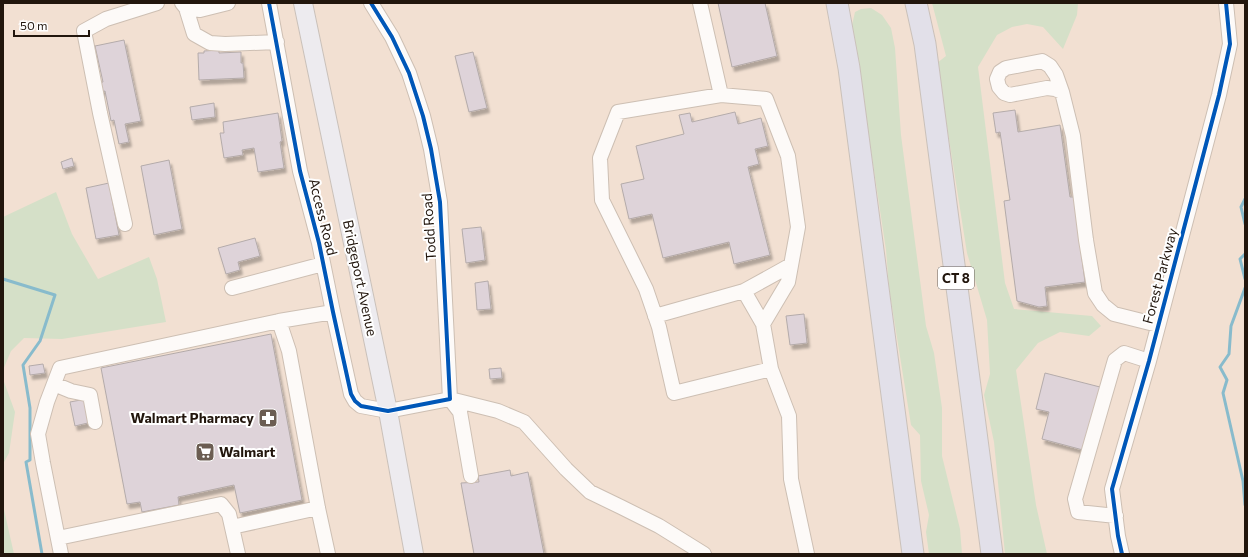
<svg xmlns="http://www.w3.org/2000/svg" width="1248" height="557" viewBox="0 0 1248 557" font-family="Commissioner,sans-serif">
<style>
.green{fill:#d5e0c8}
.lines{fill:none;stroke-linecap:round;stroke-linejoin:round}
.stream{stroke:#8bc;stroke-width:3}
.building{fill:#ded3d9;stroke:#b4abaa;filter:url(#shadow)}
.minor-casing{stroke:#cdbfb3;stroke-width:16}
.major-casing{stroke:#cac1ba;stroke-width:20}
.highway-casing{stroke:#cac1ba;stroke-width:23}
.minor{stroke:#fdfaf8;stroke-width:14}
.major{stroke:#edebef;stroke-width:18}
.highway{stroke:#e2e0e9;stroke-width:21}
.cycleway-casing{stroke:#fff;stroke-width:6}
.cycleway{stroke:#0057b8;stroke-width:4}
.labels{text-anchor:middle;stroke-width:4;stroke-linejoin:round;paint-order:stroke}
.shield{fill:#fff;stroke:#645c56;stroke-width:1}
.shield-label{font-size:13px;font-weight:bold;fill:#22160d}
.street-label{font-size:14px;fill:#22160d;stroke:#fff}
.poi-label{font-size:14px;font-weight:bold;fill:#22160d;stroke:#fff;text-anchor:end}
</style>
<defs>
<filter id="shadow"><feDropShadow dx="2.5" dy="4.5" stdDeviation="1" flood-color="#0004"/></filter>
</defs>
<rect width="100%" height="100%" fill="#f2e0d2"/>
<!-- green -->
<path class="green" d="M932 3H1078L1077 15 1063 49 1043 27 1027 24 1012 27 997 35 978 67 1005 283 1014 309 1092 316 1101 326 1089 336 1060 332 1038 343 1016 370 1036 505 1047 554H1005L994 442 984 395 990 374 987 320 967 253 937 63 946 56Z
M871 8 882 15 891 28 895 48 901 135 926 326 934 353 942 408V456L960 529 962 554H929L926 532 929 515 921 481 920 435 911 425 889 288 886 250 852 25 855 12 861 9Z
M56 192 72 234 98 279 149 257 157 279 166 322 62 339 24 338 11 351 3 370V217Z
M3 379 15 412 9 453 3 464Z
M3 505 14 554H3Z"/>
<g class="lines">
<!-- stream -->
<path class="stream" d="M1245 199 1241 207 1245 224
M1245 254 1240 259 1245 279
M3 279 55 295 40 341 23 365 30 408V460L26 462 42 554
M1245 288 1231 326 1229 354 1220 367 1227 380 1223 393 1243 481 1245 505"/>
</g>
<!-- building -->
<path class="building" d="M718 3H765L777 56 732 67Z
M124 40 141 121 125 124 129 142 119 144 114 120 111 121 105 91 100 92 99 83 103 82 95 46Z
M219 50V53L241 52V63H243L244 78 199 80 198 53H204V51Z
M473 52 487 108 469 112 455 56Z
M214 103 215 117 192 120 190 107Z
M1015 110 1018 132 1060 125 1070 197H1074L1085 282 1045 287 1047 306 1039 307 1017 301 1004 201 1010 200 1000 132 996 133 993 113Z
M735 112 738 124 761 118 768 146 755 149 759 164 748 167 770 255 734 264 729 242 663 258 652 214 629 219 621 184 644 179 636 146 684 134 679 115 690 113 692 122Z
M278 113 282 141 280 142 284 168 258 172 254 148 242 150 243 155 224 158 220 133H224L223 122Z
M72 158 74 166 63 169 61 162Z
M169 160 182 229 154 235 141 166Z
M109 183 119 235 96 239 86 188Z
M481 227 485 260 466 263 462 229Z
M255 238 260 256 238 262 240 270 226 274 218 248Z
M488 281 491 309 477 310 475 283Z
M804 314 807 343 790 345 786 316Z
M271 334 302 500 240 513 234 485 178 497 179 505 142 512 140 502 127 504 101 368Z
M43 364 45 373 30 375 29 366Z
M501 368 502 378 490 379 489 369Z
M1045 373 1100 387 1083 450 1042 439 1049 412 1036 409Z
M86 399 92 422 75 426 70 402Z
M510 470 511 476 528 472 544 554H474L461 483 479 482 478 476Z"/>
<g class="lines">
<!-- minor casing -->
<g class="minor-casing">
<path id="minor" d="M182 3 186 8 200 10 228 3
M269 3 300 171 319 243 333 312 351 394 355 401 361 406 388 411 450 399 440 202 431 149 423 116 409 73 392 37 371 3
M700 3 721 95
M186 8 194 34 210 43 225 44 277 42
M1062 92 1055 89 1047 88 1010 95 1004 93 999 87 997 79 1000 72 1006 68 1042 61 1050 66 1056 75 1062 92 1073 136 1086 240 1095 293 1103 305 1114 314 1158 325
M125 224 100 113 84 31 106 19 157 3
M232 288 323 264
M744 291 791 265
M655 316 744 291 763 324
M279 321 289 351 318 508 328 554
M771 369 674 393 659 327 646 289 602 200 600 158 618 112 721 95 766 99 788 156 798 227 788 282 763 324 771 369 789 416 791 479 807 554
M54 384 71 391 90 395 95 422
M450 399 498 411 524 422 566 469 590 492 621 507 659 526 704 554
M450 399 460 412 471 476
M1116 516 1078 512 1075 499 1115 360 1124 353 1149 361
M232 527 318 508
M58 538 221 504 229 514 238 554
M61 554 43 463 38 434 47 402 60 368 279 321 333 312
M1122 554 1118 536 1112 489 1149 361 1219 95 1230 44 1226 3"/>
</g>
<!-- major casing -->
<g class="major-casing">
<path id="major" d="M303 3 388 411 414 554"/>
</g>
<!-- highway casing -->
<g class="highway-casing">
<path id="highway" d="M837 3 849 68 913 554
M916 3 925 44 992 554"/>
</g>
<!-- minor -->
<use href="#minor" class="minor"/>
<!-- major -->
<use href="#major" class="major"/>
<!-- highway -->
<use href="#highway" class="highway"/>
<!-- cycleway casing -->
<g class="cycleway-casing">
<path id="cycleway" d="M269 3 300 171 319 243 333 312 351 394 355 401 361 406 388 411 450 399 440 202 431 149 423 116 409 73 392 37 371 3
M1122 554 1118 536 1112 489 1149 361 1219 95 1230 44 1226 3"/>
</g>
<!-- cycleway -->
<use href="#cycleway" class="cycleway"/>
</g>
<!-- icons -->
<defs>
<g id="pharmacy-square" transform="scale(1)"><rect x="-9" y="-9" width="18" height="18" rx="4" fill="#6b5d52" stroke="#fff"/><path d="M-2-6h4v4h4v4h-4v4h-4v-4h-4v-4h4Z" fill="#fff"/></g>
<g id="supermarket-square" transform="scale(1)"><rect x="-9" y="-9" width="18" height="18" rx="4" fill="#6b5d52" stroke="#fff"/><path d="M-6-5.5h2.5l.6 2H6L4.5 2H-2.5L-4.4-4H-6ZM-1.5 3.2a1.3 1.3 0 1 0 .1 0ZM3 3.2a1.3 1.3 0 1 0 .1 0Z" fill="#fff"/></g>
</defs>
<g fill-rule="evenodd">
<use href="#pharmacy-square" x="268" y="418"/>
<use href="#supermarket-square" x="205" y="452"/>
</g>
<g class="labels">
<!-- shield labels -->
<rect class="shield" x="938" y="267" width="36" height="22" rx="3"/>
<g class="shield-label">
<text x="956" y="283">CT 8</text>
</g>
<!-- street labels -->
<g class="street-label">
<text transform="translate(323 217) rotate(76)" y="5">Access Road</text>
<text transform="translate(429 227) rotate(-94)" y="5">Todd Road</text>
<text transform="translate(1160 276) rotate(-75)" y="5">Forest Parkway</text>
<text transform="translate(360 278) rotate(78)" y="5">Bridgeport Avenue</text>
</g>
<!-- poi labels -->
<g class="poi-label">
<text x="254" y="423">Walmart Pharmacy</text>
<text x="219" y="457" text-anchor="start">Walmart</text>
</g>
</g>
<!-- border -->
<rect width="1248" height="557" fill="none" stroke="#22160d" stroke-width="8"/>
<!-- scale -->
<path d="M14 30v6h75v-6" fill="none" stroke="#22160d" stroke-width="2"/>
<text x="20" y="30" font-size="12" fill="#22160d" stroke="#ffffff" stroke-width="3" paint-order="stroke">50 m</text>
</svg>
